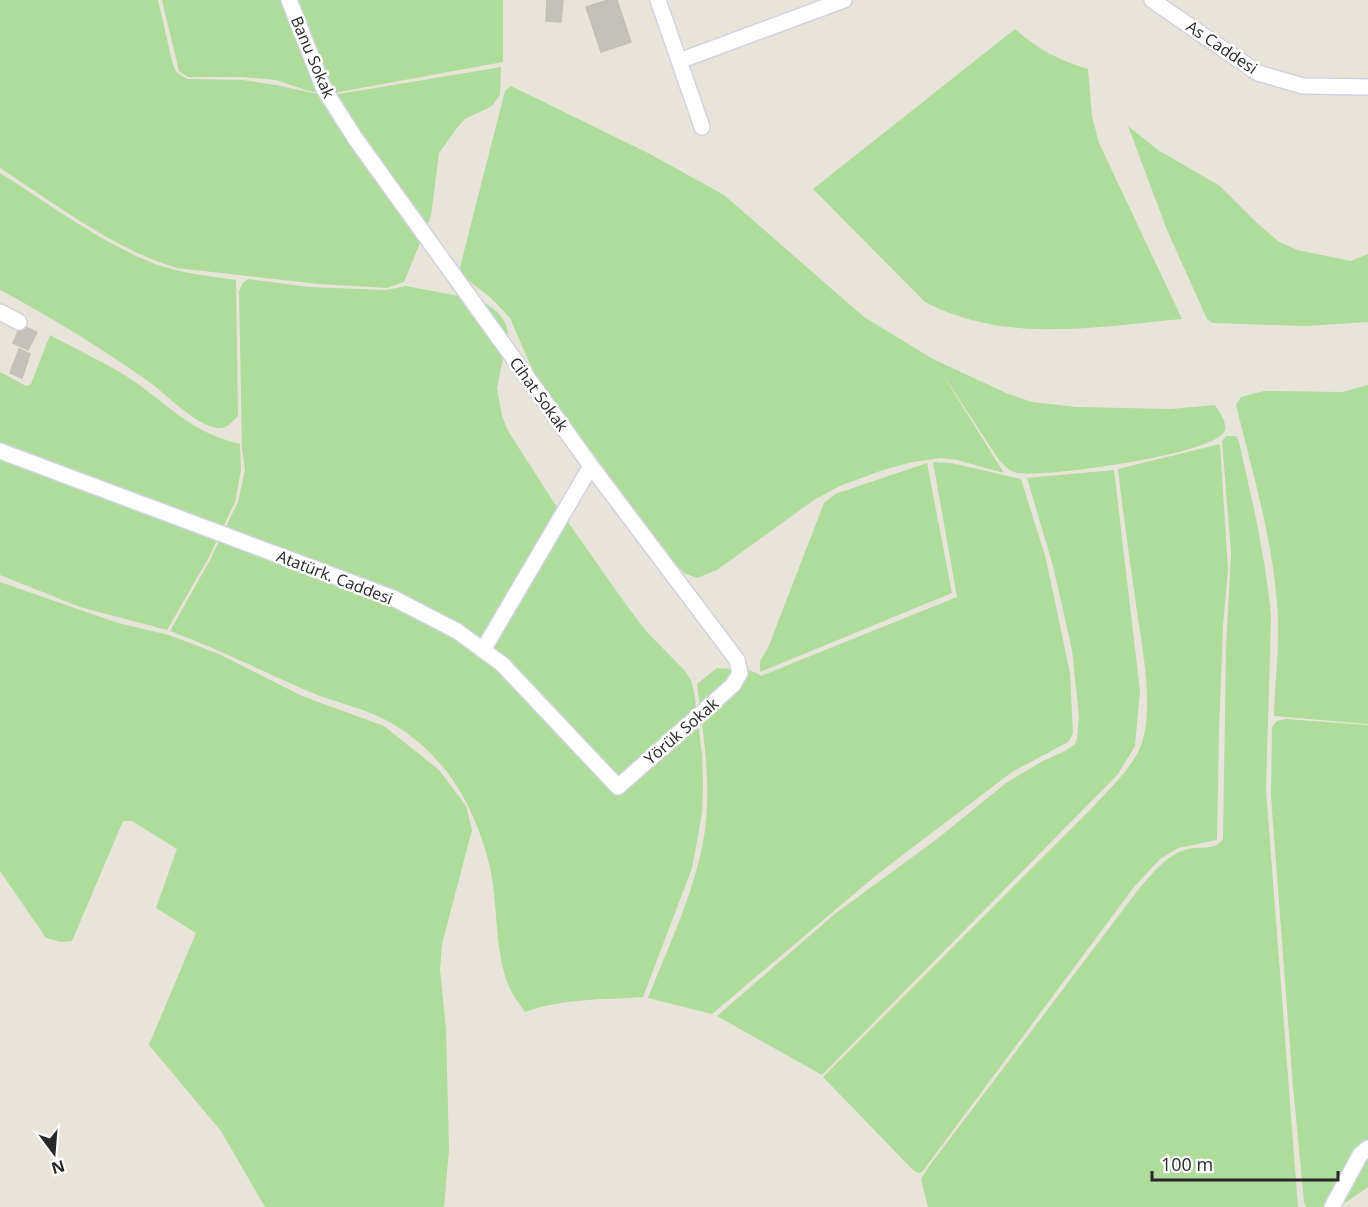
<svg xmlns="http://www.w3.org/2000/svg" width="1368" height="1207" viewBox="0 0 1368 1207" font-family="'Open Sans',sans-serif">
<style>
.green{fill:#addc9b}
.building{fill:#c4c0ba;stroke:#c4bfb4;stroke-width:1.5}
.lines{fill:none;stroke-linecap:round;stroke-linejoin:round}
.street-casing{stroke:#d0d2e0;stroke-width:18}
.street{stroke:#fff;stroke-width:15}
.labels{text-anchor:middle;stroke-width:5;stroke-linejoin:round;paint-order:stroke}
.street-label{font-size:16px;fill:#282828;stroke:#fff}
</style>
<rect width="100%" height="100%" fill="#e9e4da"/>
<!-- green -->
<path class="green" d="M0 0H158L172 61 176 72 187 79 243 80 276 85 327 96 501 67 500 95 492 106 465 119 457 128 439 153 431 216 404 282 387 288 319 284 177 268C115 250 54 203 0 168Z
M162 0H503V62L328 94 309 91 276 80 242 77H188L179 71Z
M1015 29C1039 50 1058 60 1088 69L1092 116 1099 143 1182 319C1095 327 1005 344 925 302L813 189Z
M511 86 650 154 724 195 864 317 933 359 1006 393 1032 402 1076 407 1171 409 1215 405C1219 412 1227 422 1225 430 1220 454 1043 478 1017 473 1009 471 1005 466 999 460L938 367 1004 473 957 460 940 458 913 462 883 470 840 486 814 500 717 570 697 578 684 573 593 473 570 440 529 362 510 318 491 298 464 277 460 267 505 91Z
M1128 126 1158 150 1220 186 1257 223 1278 241 1297 250 1351 261 1368 254V322L1305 326 1213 323 1207 319 1167 230Z
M0 173C50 204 99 242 155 264 180 273 209 276 236 280L238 416C231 423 226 430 216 428 193 423 167 395 148 381 101 348 51 317 0 290Z
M248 279 309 287 386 290 406 286 475 299C491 305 505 315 508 332L497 388 502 416 508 431 553 501 627 606 646 631 685 671 691 680 695 698 702 755 703 784 702 812 697 842 692 868 643 997C603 1000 563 998 525 1012 520 1005 514 997 510 989 492 947 500 899 487 856 471 797 439 748 384 719 358 706 329 701 303 689 258 669 216 648 170 631L210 560 238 502 245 470 242 448 239 291 243 283Z
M50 335C79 351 111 365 138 384 175 411 194 433 240 444L241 470 235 502 209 557 167 630 80 607 0 575V372L26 386 31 384Z
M1368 385V724L1274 716C1275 684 1279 651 1278 619 1275 547 1253 475 1236 405L1241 397 1264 391 1342 392Z
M1226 436H1236L1239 442C1252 500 1266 558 1271 617L1266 790 1298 1207H928L921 1179 930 1165 1138 890C1152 874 1167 854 1188 849 1201 846 1215 851 1223 839L1226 651 1231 553 1222 441Z
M1220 444 1228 570 1223 625 1219 731 1217 840 1178 848 1160 859 1134 887 922 1172 918 1173 913 1170 823 1077 1095 805C1109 789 1128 772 1138 752 1158 714 1140 639 1135 597 1129 555 1123 512 1118 469Z
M933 462 951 463 1021 479 1046 559 1070 673 1073 734 1068 742 1012 772 879 873 712 1014 648 998C671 940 705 871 707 807 709 766 702 725 697 684L717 668C734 670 747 666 761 676L957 597Z
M927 463 952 593 760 672V661L768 648 824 503 835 494Z
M1114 470 1140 691 1135 746 1118 774 822 1075 717 1016 836 913 937 839 1006 783 1041 762 1065 751 1075 744 1077 739 1079 716 1072 650 1053 566 1027 478Z
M0 582 118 623 169 635 221 655 302 696 384 726 439 770 466 806 472 830 442 944 440 969 446 1029 449 1149 444 1207H265L221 1131 149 1045 196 933 156 908 177 849 132 821H123L72 941 61 942 46 938 0 871Z
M1285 719 1368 725V1187L1339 1207H1306L1304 1202 1293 1086 1271 797 1272 727 1277 721Z"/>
<!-- building -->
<path class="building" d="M547 0H563L561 22 546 21Z
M608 0H617L631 42 601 52 586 7Z
M21 325 37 332 28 350 13 343Z
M19 349 30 354 22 378 10 373Z"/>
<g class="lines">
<!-- street casing -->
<g class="street-casing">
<path id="street" d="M658 0 702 127
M1152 0 1258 73 1303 86 1368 87
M679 61 844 0
M0 312 19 322
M0 451 393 598 457 631 502 664 618 787 733 685 740 673 737 660 591 466 355 138 324 89 289 0
M483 650 591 466
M1332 1207 1360 1155 1368 1148"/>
</g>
<!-- street -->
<use href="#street" class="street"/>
</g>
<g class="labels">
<!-- street labels -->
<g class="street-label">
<text transform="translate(1222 47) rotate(34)" y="6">As Caddesi</text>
<text transform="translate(313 57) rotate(67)" y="6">Banu Sokak</text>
<text transform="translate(539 394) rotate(54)" y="6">Cihat Sokak</text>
<text transform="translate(335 577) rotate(21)" y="6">Atatürk. Caddesi</text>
<text transform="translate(681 731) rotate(-41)" y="6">Yörük Sokak</text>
</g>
</g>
<!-- north arrow -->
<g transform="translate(54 1153) rotate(164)" stroke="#ffffff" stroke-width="4.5" paint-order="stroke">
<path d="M0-4.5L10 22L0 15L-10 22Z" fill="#282828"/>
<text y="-9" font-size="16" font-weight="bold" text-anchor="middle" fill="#282828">N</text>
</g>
<!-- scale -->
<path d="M1152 1171v9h186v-9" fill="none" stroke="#282828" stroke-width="3"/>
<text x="1161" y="1171" font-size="18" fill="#282828" stroke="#ffffff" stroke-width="4.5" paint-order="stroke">100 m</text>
</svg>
